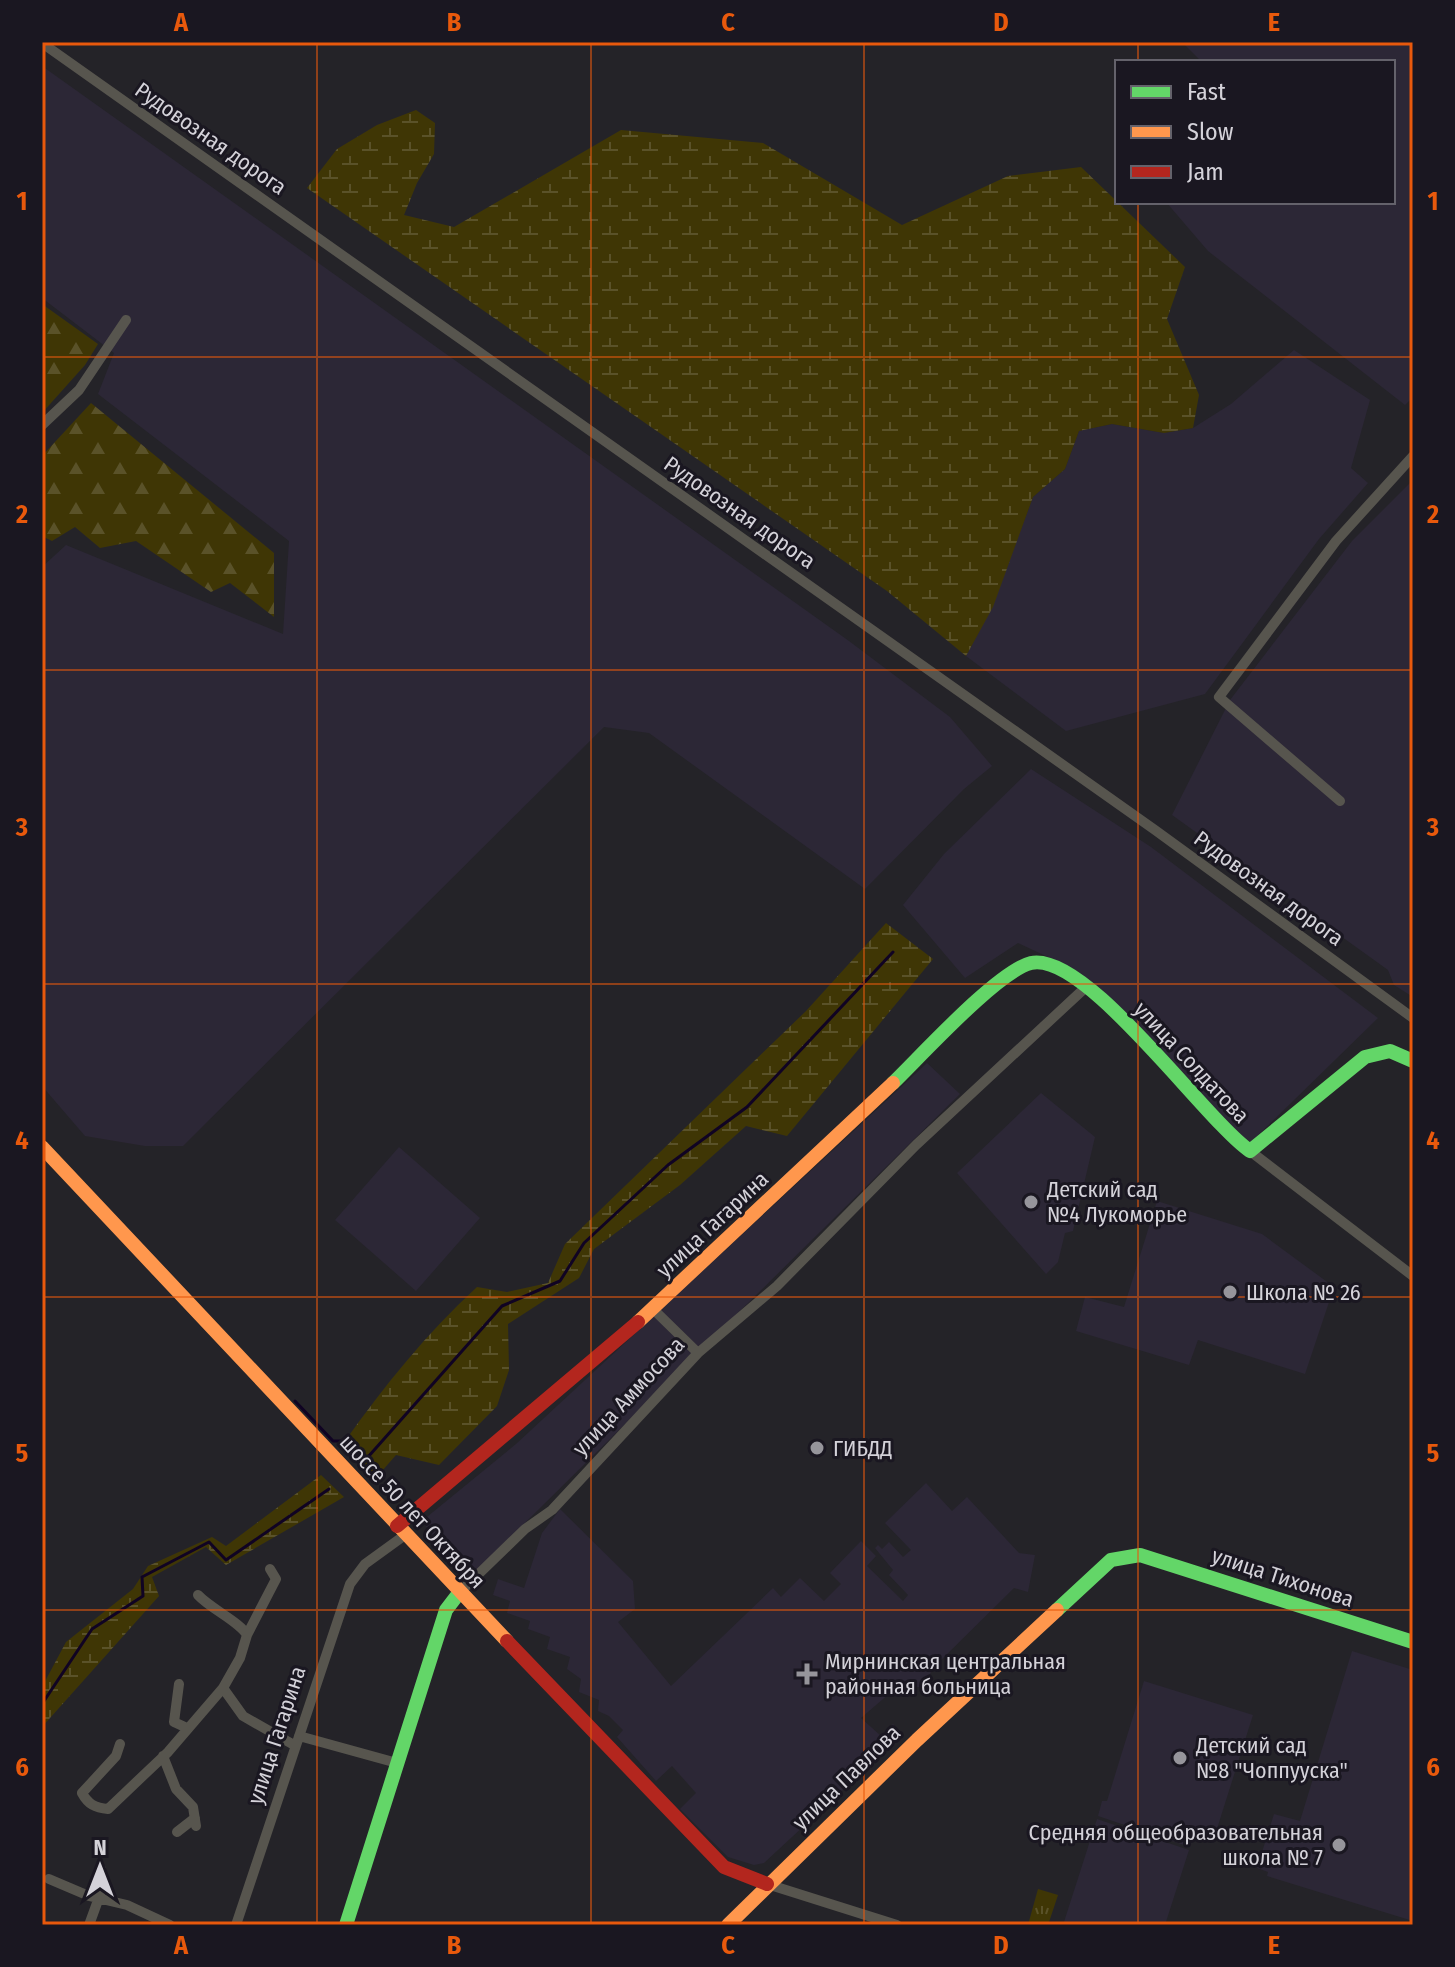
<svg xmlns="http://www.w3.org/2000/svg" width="1455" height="1967" viewBox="0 0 1455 1967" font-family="'Fira Sans Condensed',sans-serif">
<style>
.built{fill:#2c2736}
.forest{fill:url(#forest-firs)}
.wetland{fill:url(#wetland-marsh)}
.park{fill:url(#park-tufts)}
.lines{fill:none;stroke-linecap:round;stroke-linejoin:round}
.stream{stroke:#100323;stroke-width:3}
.street{stroke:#57554e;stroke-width:10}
.fast{stroke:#63d668;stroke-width:14}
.slow{stroke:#ff974d;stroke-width:14}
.jam{stroke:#b3261e;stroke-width:14}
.grid{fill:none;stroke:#e8590c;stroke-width:2;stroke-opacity:0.55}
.poi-dot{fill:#96959b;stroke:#1a1721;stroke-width:3}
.labels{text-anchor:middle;stroke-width:6;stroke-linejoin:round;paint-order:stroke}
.street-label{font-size:22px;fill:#d4d2d9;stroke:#1a1721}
.poi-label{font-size:22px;fill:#d4d2d9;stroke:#1a1721;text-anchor:start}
.neatline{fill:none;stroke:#e8590c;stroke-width:3}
.grid-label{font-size:26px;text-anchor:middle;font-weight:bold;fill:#e8590c}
</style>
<defs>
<pattern id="forest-firs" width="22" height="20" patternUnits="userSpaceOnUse" patternTransform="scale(2)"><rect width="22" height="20" fill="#3f3605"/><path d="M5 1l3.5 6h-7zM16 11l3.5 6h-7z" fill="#5a5229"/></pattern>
<pattern id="wetland-marsh" width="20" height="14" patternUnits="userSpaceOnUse" patternTransform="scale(2)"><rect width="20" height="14" fill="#3f3605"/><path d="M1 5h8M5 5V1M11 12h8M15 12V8" fill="none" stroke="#5a5229"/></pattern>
<pattern id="park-tufts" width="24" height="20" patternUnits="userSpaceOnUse" patternTransform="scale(2)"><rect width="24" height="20" fill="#3f3605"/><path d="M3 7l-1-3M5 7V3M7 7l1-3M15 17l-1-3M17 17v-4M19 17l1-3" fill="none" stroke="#5a5229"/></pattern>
</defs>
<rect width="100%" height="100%" fill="#242328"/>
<!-- built -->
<path class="built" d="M1182 42H1413V397L1405 405 1208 251 1166 202H1393V62H1202Z
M42 66 849 641 950 717 992 766 964 789 865 889 649 733 604 727 183 1146H145L85 1136 42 1086V567L66 545 283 634 289 541 98 394 114 353 42 298Z
M1294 350 1370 400 1351 468 1368 483 1319 539 1205 694 1066 731 966 656 992 607 1033 497 1065 469 1079 431 1112 424 1164 433 1193 428 1231 404Z
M1413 480V997L1394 985 1388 970 1172 815 1230 700 1352 541Z
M1031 769 1151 847 1378 1018 1250 1143 1205 1101 1127 1015 1063 964 1018 943 965 978 903 905 944 854Z
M927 1063 960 1094 467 1580 422 1521 516 1444Z
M1041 1093 1095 1137 1073 1231 1065 1233 1058 1262 1046 1274 957 1173Z
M399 1147 480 1218 416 1291 335 1220Z
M1157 1201 1262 1234 1334 1287 1305 1374 1198 1340 1189 1365 1076 1331 1085 1297 1124 1307Z
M926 1483 952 1511 967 1497 1019 1553 1035 1555 1028 1592 1014 1588 932 1669 925 1687H897L861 1718 881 1736 893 1724 903 1734 764 1863 754 1865 728 1857 680 1809 696 1793 672 1766 656 1781 617 1737 623 1730 609 1716 598 1711 599 1700 579 1692 581 1679 567 1669 570 1657 547 1649 550 1637 528 1629 530 1621 507 1613 510 1601 493 1595 498 1579 524 1588 542 1533 560 1509 633 1581 635 1609 618 1622 671 1686 773 1588 781 1597 800 1578 824 1601 841 1584 830 1573 861 1541 876 1556 867 1566 903 1601 908 1595 889 1575 893 1570 875 1548 878 1545 882 1549 889 1542 903 1557 911 1550 885 1523Z
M1352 1651 1413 1670V1921L1267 1876 1268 1872 1257 1868 1274 1814 1300 1821Z
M1144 1681 1253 1715 1215 1835 1196 1830 1190 1847 1098 1816 1102 1801H1107Z
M1097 1819 1189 1850 1165 1925H1063Z"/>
<!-- forest -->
<path class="forest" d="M42 304 98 344 85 365 42 413Z
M91 403 274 553V617L230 583 211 592 136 541 100 548 75 527 52 541 42 536V456Z"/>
<!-- wetland -->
<path class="wetland" d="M416 110 435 123 434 154 417 183 404 215 454 227 621 130 763 143 902 225 1008 176 1081 167 1185 267 1167 319 1199 395 1193 428 1164 433 1112 424 1079 431 1065 469 1033 497 993 607 966 656 887 591 307 188 337 149 377 125Z
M886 923 933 959 787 1136 746 1126 680 1185 594 1249 579 1278 508 1324 509 1370 497 1406 439 1465 396 1455 375 1479 345 1441C385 1385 426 1334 477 1287L507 1292 548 1283 565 1244 806 1011Z
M321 1475 344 1497 226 1565 206 1547 152 1577 159 1596 42 1727V1687L66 1642 133 1589 148 1566 212 1537 226 1546Z"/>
<!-- park -->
<path class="park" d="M1038 1889 1058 1895 1048 1925H1028Z"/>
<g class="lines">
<!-- stream -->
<path class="stream" d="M295 1401 333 1441H345
M360 1466 502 1306 560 1281 584 1243 668 1165 747 1107 893 952
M42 1704 92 1629 143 1596 142 1577 209 1542 226 1560 329 1489"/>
<!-- street -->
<path class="street" d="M42 43 1155 830 1413 1018
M42 425 79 390 126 320
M1340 801 1219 697 1336 541 1413 456
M1250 1151 1413 1276
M653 1309 698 1353
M459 1593 525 1529 552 1510 698 1353 777 1286 916 1145 1086 987
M198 1595C211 1609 240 1622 247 1635
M179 1684 174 1722 187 1728
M223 1688 243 1716 294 1745
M299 1736 397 1763
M120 1744 116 1756 82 1793C88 1804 95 1808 108 1809L168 1752 223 1688 240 1658 247 1635 276 1579 270 1569
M163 1756 176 1789 193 1807 196 1826
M177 1832 195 1818
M49 1879 89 1896 127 1905 170 1925
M767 1884 897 1925
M89 1925 101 1892 98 1885 101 1869
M236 1925 350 1584 365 1564 405 1535"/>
<!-- fast -->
<path class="fast" d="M893 1083C921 1056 998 971 1031 963 1086 951 1204 1119 1250 1151L1365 1057 1390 1051 1413 1061
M1057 1610 1111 1560 1140 1555 1413 1642
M346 1925 446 1610 459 1593"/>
<!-- slow -->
<path class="slow" d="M42 1147 507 1641
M638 1322 893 1083
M728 1925 917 1740 1057 1610"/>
<!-- jam -->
<path class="jam" d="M397 1526 638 1322
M507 1641 724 1867 767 1884"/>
</g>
<!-- grid -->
<path class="grid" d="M317 42V1925M591 42V1925M864 42V1925M1138 42V62M1138 202V1925M42 357H1413M42 670H1413M42 984H1413M42 1297H1413M42 1610H1413"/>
<!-- markers -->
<g class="poi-dot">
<circle cx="1031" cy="1202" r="8"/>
<circle cx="1230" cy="1292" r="8"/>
<circle cx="817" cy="1448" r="8"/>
<path d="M803 1662h8v8h8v8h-8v8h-8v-8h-8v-8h8z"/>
<circle cx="1180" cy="1758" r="8"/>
<circle cx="1339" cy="1845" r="8"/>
</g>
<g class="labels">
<!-- street labels -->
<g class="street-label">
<text transform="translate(211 138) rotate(35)" y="8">Рудовозная дорога</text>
<text transform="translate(740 512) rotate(35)" y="8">Рудовозная дорога</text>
<text transform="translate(1269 888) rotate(36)" y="8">Рудовозная дорога</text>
<text transform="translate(1192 1062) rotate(47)" y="8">улица Солдатова</text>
<text transform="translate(712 1224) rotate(-43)" y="8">улица Гагарина</text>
<text transform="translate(628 1396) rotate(-47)" y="8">улица Аммосова</text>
<text transform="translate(413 1511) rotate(47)" y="8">шоссе 50 лет Октября</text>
<text transform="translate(1283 1577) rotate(18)" y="8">улица Тихонова</text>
<text transform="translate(276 1735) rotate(-72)" y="8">улица Гагарина</text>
<text transform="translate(846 1777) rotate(-44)" y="8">улица Павлова</text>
</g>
<!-- poi labels -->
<g class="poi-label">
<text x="1047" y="1197">Детский сад<tspan x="1047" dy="25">№4 Лукоморье</tspan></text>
<text x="1246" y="1300">Школа № 26</text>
<text x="833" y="1456">ГИБДД</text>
<text x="825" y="1669">Мирнинская центральная<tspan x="825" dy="25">районная больница</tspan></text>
<text x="1196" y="1753">Детский сад<tspan x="1196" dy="25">№8 "Чоппууска"</tspan></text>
<text x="1323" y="1840" text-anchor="end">Cредняя общеобразовательная<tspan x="1323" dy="25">школа № 7</tspan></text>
</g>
</g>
<!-- border -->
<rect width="1455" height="1967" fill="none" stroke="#1a1721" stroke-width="88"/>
<!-- legend -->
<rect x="1115" y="60" width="280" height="144" fill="#1a1721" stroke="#64626b" stroke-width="2"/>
<rect x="1131" y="86" width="40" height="12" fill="#63d668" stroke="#64626b" stroke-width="2"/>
<text x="1187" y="100" font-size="24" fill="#d4d2d9">Fast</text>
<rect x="1131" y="126" width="40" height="12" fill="#ff974d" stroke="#64626b" stroke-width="2"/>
<text x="1187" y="140" font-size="24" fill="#d4d2d9">Slow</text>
<rect x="1131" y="166" width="40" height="12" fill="#b3261e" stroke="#64626b" stroke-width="2"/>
<text x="1187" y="180" font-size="24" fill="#d4d2d9">Jam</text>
<!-- north arrow -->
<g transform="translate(100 1867)" stroke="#1a1721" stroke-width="6" paint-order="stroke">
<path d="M0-6L14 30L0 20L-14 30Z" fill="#d4d2d9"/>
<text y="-12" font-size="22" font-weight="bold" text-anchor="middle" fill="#d4d2d9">N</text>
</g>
<rect x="44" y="44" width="1367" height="1879" class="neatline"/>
<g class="grid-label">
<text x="181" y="31">A</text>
<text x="454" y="31">B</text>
<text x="728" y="31">C</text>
<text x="1001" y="31">D</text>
<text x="1274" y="31">E</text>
<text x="22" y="210">1</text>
<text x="1433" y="210">1</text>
<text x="22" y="523">2</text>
<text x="1433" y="523">2</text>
<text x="22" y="836">3</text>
<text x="1433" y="836">3</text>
<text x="22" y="1149">4</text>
<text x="1433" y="1149">4</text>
<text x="22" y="1462">5</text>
<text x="1433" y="1462">5</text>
<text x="22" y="1776">6</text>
<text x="1433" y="1776">6</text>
<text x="181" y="1954">A</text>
<text x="454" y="1954">B</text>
<text x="728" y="1954">C</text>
<text x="1001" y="1954">D</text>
<text x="1274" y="1954">E</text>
</g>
</svg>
